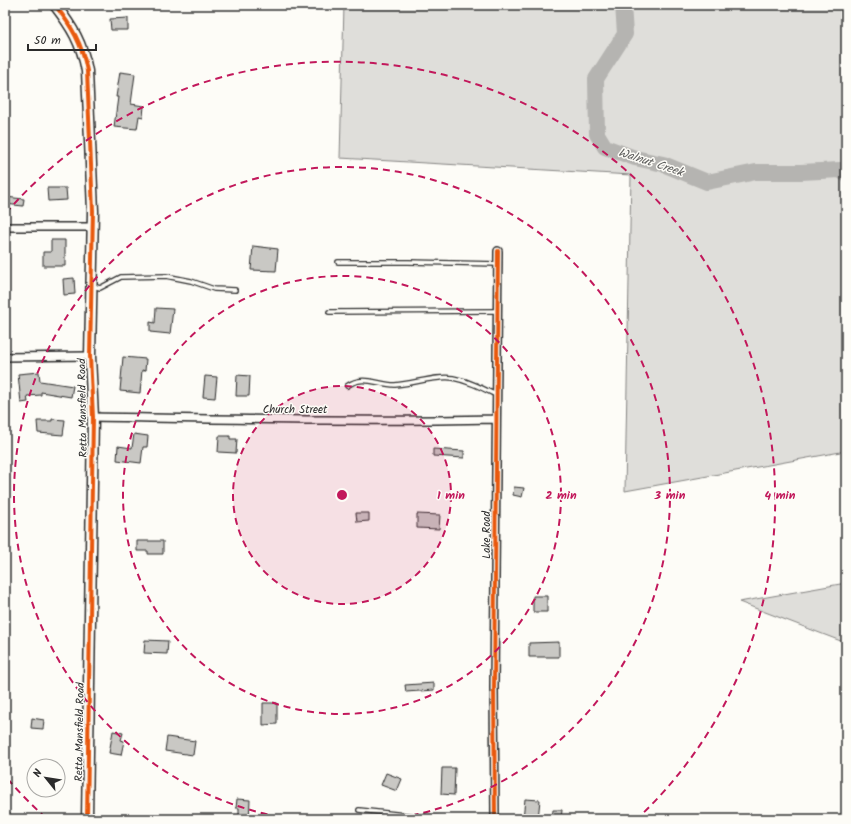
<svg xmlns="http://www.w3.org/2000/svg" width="851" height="824" viewBox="0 0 851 824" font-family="Kalam,sans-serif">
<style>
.green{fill:#dfdeda;stroke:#858482}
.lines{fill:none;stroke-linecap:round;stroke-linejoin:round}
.river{stroke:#b5b4b1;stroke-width:16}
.building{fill:#c9c8c4;stroke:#2b2b2b}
.lane-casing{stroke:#2b2b2b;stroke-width:6}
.street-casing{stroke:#2b2b2b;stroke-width:10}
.secondary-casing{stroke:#2b2b2b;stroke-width:13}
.lane{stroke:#fdfcf7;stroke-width:3.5}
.street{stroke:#fdfcf7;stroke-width:7}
.secondary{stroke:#fdfcf7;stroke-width:10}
.cycleway-casing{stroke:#fdfcf7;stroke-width:6}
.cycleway{stroke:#e8590c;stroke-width:4}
.ring{fill:none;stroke:#c2185b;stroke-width:2;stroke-dasharray:7 5}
.labels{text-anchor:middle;stroke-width:3;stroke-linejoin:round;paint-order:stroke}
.street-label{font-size:11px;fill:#2b2b2b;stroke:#fdfcf7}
.water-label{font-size:12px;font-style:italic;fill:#5b5b5a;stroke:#fdfcf7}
.centre{fill:#c2185b;stroke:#fdfcf7;stroke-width:2}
.ring-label{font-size:12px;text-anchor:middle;font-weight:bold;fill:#c2185b;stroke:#fdfcf7;stroke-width:3;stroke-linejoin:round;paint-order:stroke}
</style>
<rect width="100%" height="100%" fill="#fdfcf7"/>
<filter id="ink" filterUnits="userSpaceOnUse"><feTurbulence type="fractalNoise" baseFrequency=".025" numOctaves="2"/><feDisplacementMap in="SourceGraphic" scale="8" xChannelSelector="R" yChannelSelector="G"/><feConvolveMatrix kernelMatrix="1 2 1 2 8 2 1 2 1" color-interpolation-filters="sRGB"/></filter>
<g filter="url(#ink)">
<!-- green -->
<path class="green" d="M344 5H846V451L625 491 631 175 340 158Z
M846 583V643L739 602Z"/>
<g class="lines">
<!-- river -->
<path class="river" d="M623 5 625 34 596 79 597 134 605 147 635 158 663 164 707 182 756 172H801L840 170 846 174"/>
</g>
<!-- building -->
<path class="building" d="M128 18V30H111L110 19Z
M120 72 135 74 131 104 144 106 143 117 139 116 137 129 114 127 118 97H116Z
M47 188H66L67 200 48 201Z
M5 197 24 199 23 206 5 204Z
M51 240H65V266H43V252H51Z
M253 246 278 249 276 271 251 270Z
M74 278 75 294 64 295 63 279Z
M156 308 173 309 170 334 150 332V322L155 323Z
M123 357 146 359 145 371 142 370 140 393 120 391Z
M39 372 40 381 73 386 71 397 41 392V395L27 396 28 402 21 403 18 374Z
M237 375 250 376 249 396H236Z
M205 376 217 377 215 398 203 397Z
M52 419 65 420 63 435 38 433 37 421H52Z
M134 434 148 436 147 447H143L141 463 117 460 118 446 132 448Z
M219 436H230V439H237L236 453 218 452Z
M433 449 464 451V458L433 456Z
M514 487 524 488 522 497 513 495Z
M356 513H369V521L357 522Z
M417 514 440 515 439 529 417 528Z
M137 541H163V554H148V551H137Z
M533 596H547V612H533Z
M145 640 168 641 167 654 144 653Z
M559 642V657H529V643Z
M434 683V690L406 692 405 685Z
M263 703H277V724L263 725Z
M32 718 44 720 43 729 31 728Z
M113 731 123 733 121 740 124 741 121 755 109 753Z
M167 737 195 741 193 755 165 751Z
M442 768H455L454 795 441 794Z
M386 773 402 779 397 791 381 785Z
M237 799 250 800 249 819H239V808H236Z
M525 799 540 800 538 819H523Z
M553 810H562L561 819H552Z"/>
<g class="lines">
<!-- lane casing -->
<g class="lane-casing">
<path id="lane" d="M338 262H408L498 264
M93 286 100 288 121 277 166 276 191 281 214 289 235 290
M329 312 497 311
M347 386C363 374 378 385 395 385 413 384 437 375 453 378 469 381 482 388 496 395
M359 810 442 819"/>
</g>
<!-- street casing -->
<g class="street-casing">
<path id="street" d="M5 227H93
M5 357 90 356
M93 417C227 419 362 422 496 419
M495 819 494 687 498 251"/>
</g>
<!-- secondary casing -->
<g class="secondary-casing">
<path id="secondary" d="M55 5C72 27 82 43 87 71L93 211 90 356 93 417 87 819"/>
</g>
<!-- lane -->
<use href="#lane" class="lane"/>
<!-- street -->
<use href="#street" class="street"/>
<!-- secondary -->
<use href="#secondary" class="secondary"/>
<!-- cycleway casing -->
<g class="cycleway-casing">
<path id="cycleway" d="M55 5C72 27 82 43 87 71L93 211 90 356 93 417 87 819
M495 819 494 687 498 251"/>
</g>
<!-- cycleway -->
<use href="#cycleway" class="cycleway"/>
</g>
</g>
<!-- distance rings -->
<circle cx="342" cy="495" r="109" fill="#c2185b" fill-opacity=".12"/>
<g class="ring">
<circle cx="342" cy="495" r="109"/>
<circle cx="342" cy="495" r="219"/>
<path d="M291 819A328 328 0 1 1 393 819"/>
<path d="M46 818A438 438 0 0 1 6 777M6 213A438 438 0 1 1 638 818"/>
</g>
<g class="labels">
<!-- street labels -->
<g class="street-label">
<text transform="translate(82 408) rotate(-91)" y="4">Retta Mansfield Road</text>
<text x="295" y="413">Church Street</text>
<text transform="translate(486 535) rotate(-90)" y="4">Lake Road</text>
<text transform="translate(79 732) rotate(-89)" y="4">Retta Mansfield Road</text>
</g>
<!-- water labels -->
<g class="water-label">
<text transform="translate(651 162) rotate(18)" y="4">Walnut Creek</text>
</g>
</g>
<circle cx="342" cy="495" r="6" class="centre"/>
<g class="ring-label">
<text x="451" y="499">1 min</text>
<text x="561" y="499">2 min</text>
<text x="670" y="499">3 min</text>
<text x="780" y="499">4 min</text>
</g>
<!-- margin -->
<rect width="851" height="824" fill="none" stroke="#fdfcf7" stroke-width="20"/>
<rect x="10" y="10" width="831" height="804" fill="none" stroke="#2b2b2b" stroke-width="1.5" filter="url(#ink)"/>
<!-- north arrow -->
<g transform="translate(46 778) rotate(300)"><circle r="19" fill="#fdfcf7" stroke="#a9a8a5"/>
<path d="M0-3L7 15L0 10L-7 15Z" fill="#2b2b2b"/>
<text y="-6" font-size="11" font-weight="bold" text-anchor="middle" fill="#2b2b2b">N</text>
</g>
<!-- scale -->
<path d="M28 44v6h68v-6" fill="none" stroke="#2b2b2b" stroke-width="2"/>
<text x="34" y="44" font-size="12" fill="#2b2b2b" stroke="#fdfcf7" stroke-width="3" paint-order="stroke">50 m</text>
</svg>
